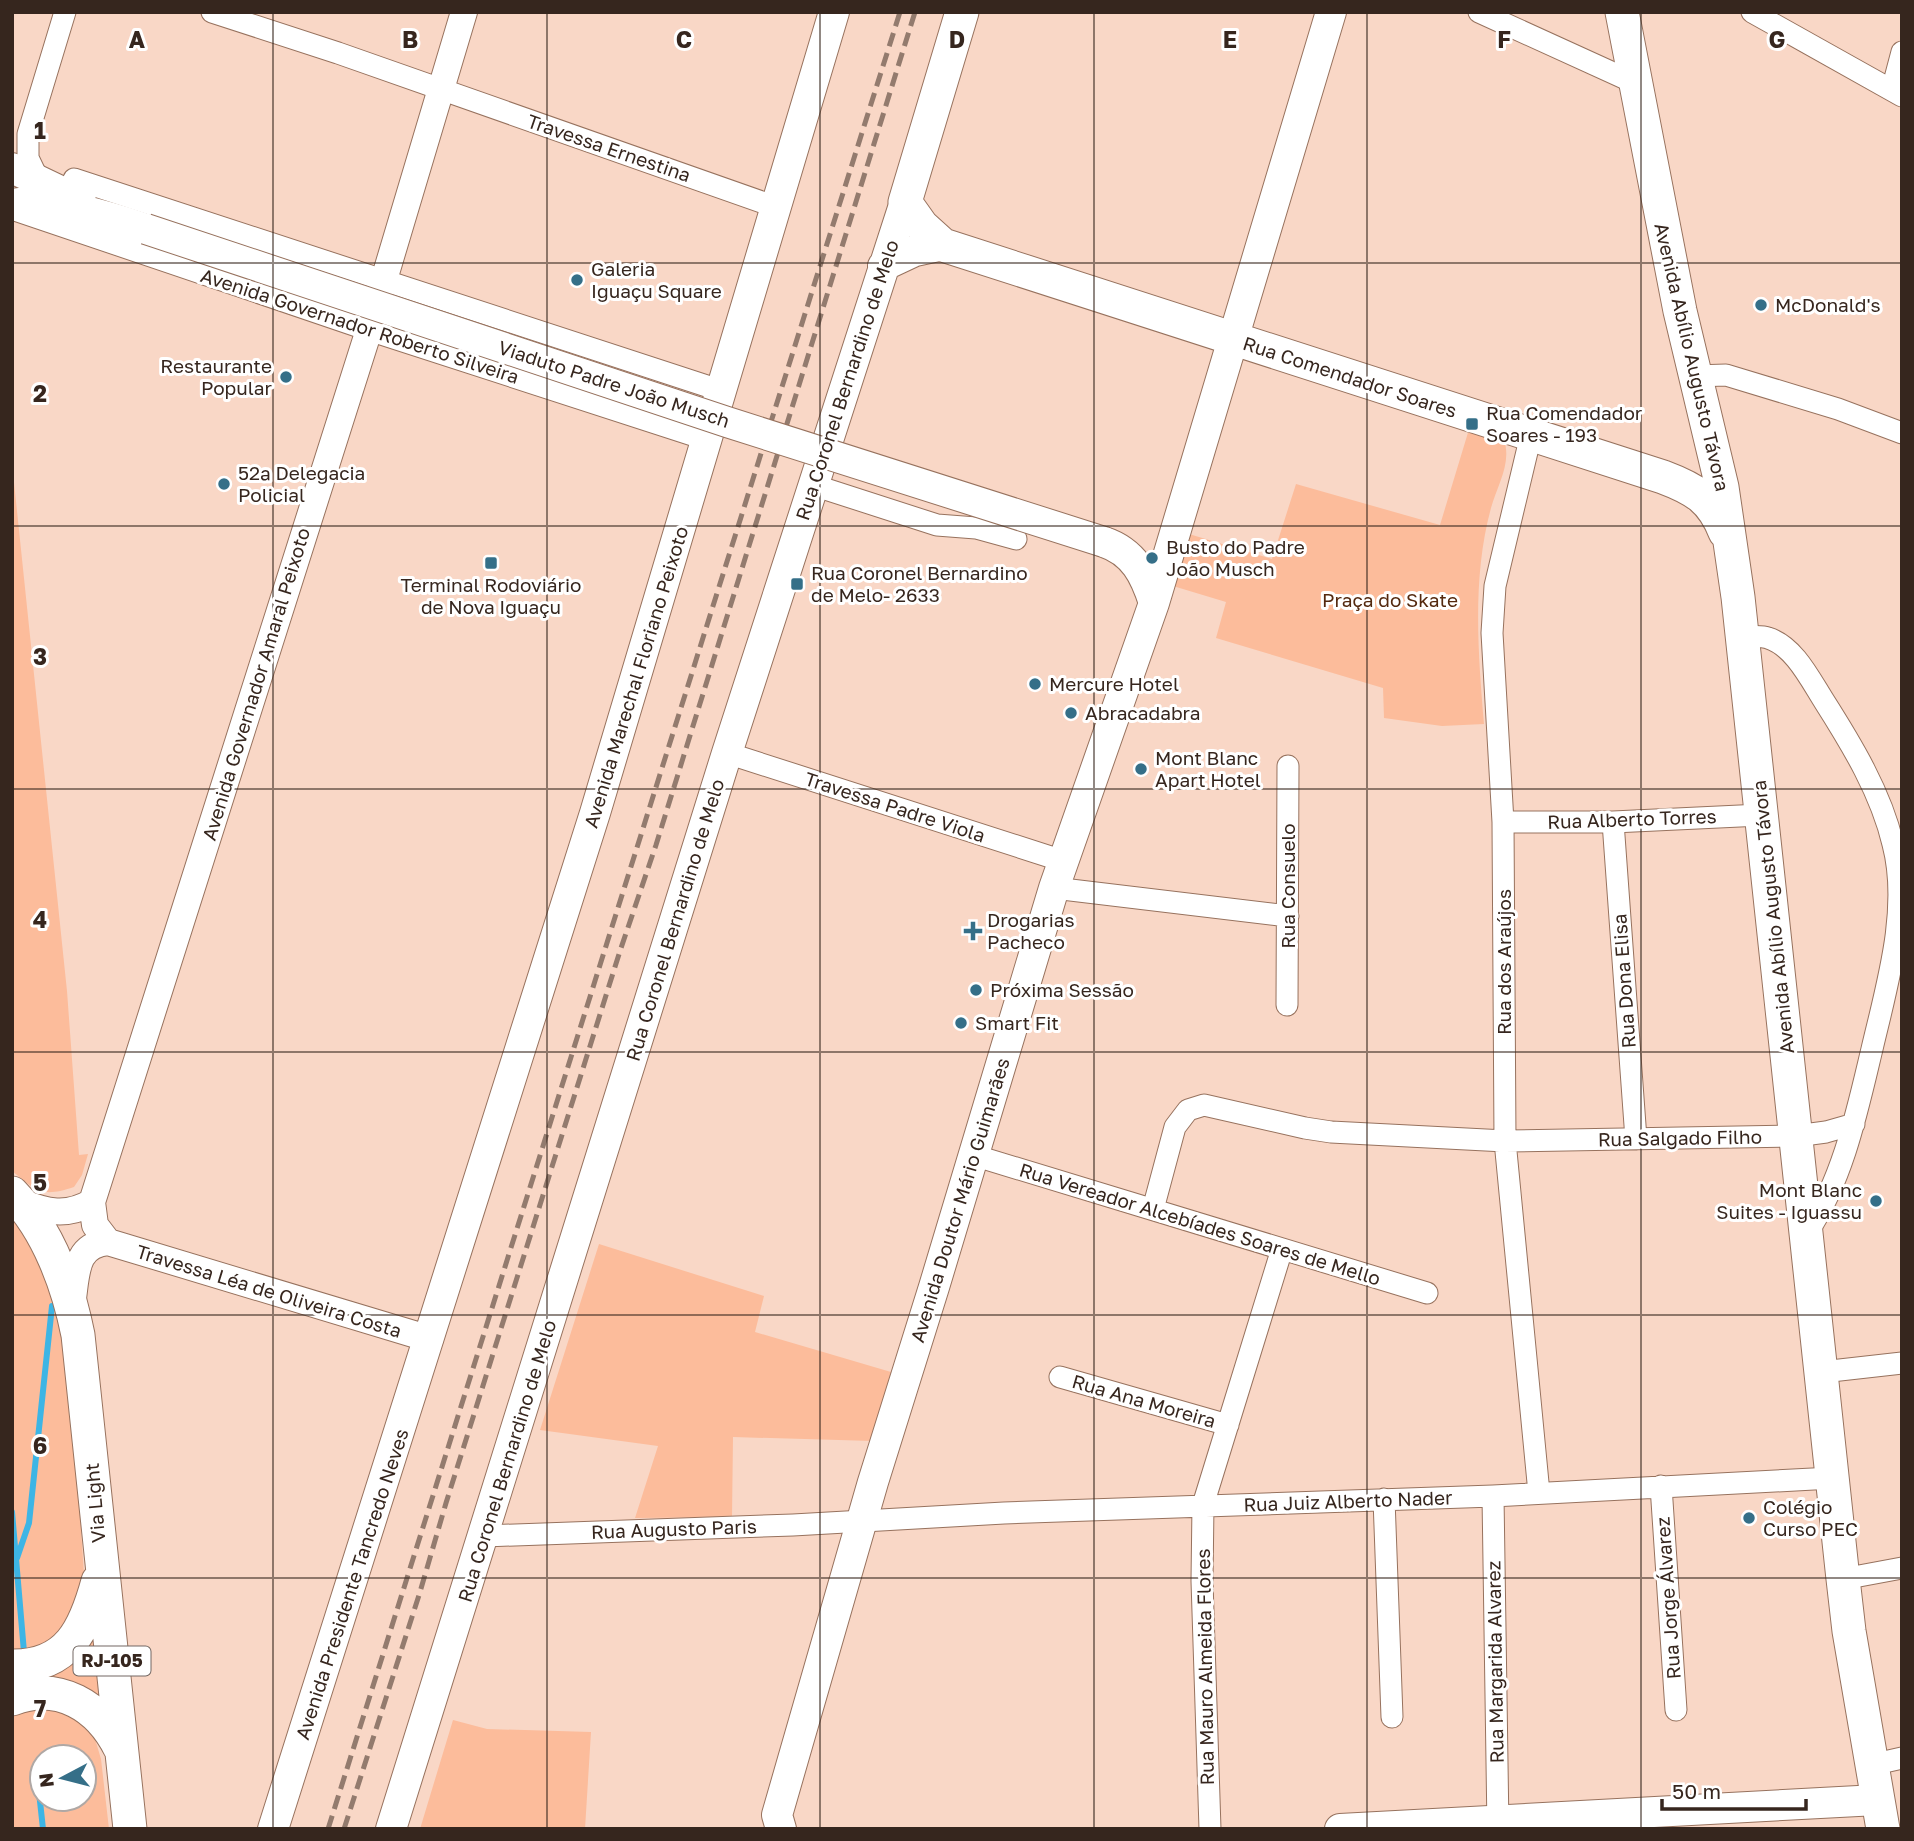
<svg xmlns="http://www.w3.org/2000/svg" width="1914" height="1841" viewBox="0 0 1914 1841" font-family="'Golos Text',sans-serif">
<style>
.green{fill:#fcbc9b;fill-rule:evenodd}
.lines{fill:none;stroke-linecap:round;stroke-linejoin:round}
.stream{stroke:#3db5e5;stroke-width:6}
.minor-casing{stroke:#97725e;stroke-width:23}
.tertiary-casing{stroke:#97725e;stroke-width:28}
.secondary-casing{stroke:#97725e;stroke-width:32}
.primary-casing{stroke:#97725e;stroke-width:35}
.minor{stroke:#fff;stroke-width:21}
.tertiary{stroke:#fff;stroke-width:26}
.secondary{stroke:#fff;stroke-width:30}
.primary{stroke:#fff;stroke-width:33}
.rail{stroke:#937b6e;stroke-width:5;stroke-dasharray:14 7;stroke-linecap:butt}
.secondary-bridge-casing{stroke:#97725e;stroke-width:32;stroke-linecap:butt}
.secondary-bridge{stroke:#fff;stroke-width:30}
.grid{fill:none;stroke:#36261e;stroke-width:2;stroke-opacity:0.55}
.poi-dot{fill:#356f88;stroke:#fff;stroke-width:2.5}
.labels{text-anchor:middle;stroke-width:6;stroke-linejoin:round;paint-order:stroke}
.shield{fill:#fff;stroke:#726762;stroke-width:2}
.shield-label{font-size:18px;font-weight:bold;fill:#36261e}
.street-label{font-size:19px;fill:#36261e;stroke:#fff}
.poi-label{font-size:19px;fill:#36261e;stroke:#fff;text-anchor:start}
.park-label{font-size:19px;fill:#54290f;stroke:#fff}
.grid-label{font-size:23px;text-anchor:middle;font-weight:bold;fill:#36261e;stroke:#fff;stroke-width:6;stroke-linejoin:round;paint-order:stroke}
</style>
<rect width="100%" height="100%" fill="#f9d7c6"/>
<!-- green -->
<path class="green" d="M1470 426 1504 440C1512 463 1497 486 1491 508 1472 577 1478 653 1484 724L1442 726 1384 718 1383 688 1216 638 1226 602 1173 586 1189 534 1272 559 1296 484 1440 525Z
M12 463 67 991 79 1155 88 1154 82 1175 74 1187C41 1198 37 1191 12 1171Z
M12 1211 70 1324 86 1491 81 1530 84 1574 76 1620 39 1650 12 1649Z
M599 1244 764 1296 755 1332 891 1372 873 1441 733 1437 732 1517 635 1518 658 1446 540 1430Z
M100 1626 107 1711 12 1677Z
M63 1706 93 1732 101 1759 109 1829H12V1708ZM42 1757H84V1799H42Z
M453 1720 487 1729 591 1732 585 1829H420Z"/>
<g class="lines">
<!-- stream -->
<path class="stream" d="M12 1512 24 1652
M17 1558 29 1523 52 1306
M39 1792 43 1829"/>
<!-- minor casing -->
<g class="minor-casing">
<path id="minor" d="M212 12 338 53 776 207
M1479 12 1635 83
M1752 12 1902 96
M1892 90 1902 52
M38 179 28 158V134L65 12
M74 179 722 391
M12 209 369 330 708 440
M1695 376 1726 375 1838 409 1902 433
M1531 435 1495 586 1492 633 1503 822 1505 1141 1539 1493
M813 485 937 525 976 528 1016 539
M1742 637C1750 637 1760 635 1768 638 1794 646 1810 679 1824 701 1852 745 1881 793 1893 844 1910 909 1887 985 1872 1049 1857 1112 1843 1179 1807 1233
M727 753 1063 861
M1503 822H1613L1761 815
M1613 822 1636 1139
M1054 888 1288 916
M1287 1005 1288 766
M973 1155 1427 1293
M1153 1209 1175 1127 1188 1110 1204 1105 1305 1128 1331 1132 1505 1141 1796 1136 1826 1132 1854 1124
M1822 1372 1902 1363
M1060 1377 1228 1425
M1661 1486 1676 1710
M1493 1496 1498 1829
M1384 1499 1392 1717
M484 1536 793 1525 1004 1513 1493 1496 1832 1478
M1843 1579 1902 1568
M1871 1765 1902 1758
M1210 1829 1202 1581 1203 1505 1282 1249"/>
</g>
<!-- tertiary casing -->
<g class="tertiary-casing">
<path id="tertiary" d="M21 1202C46 1212 67 1217 92 1202
M108 1242 95 1225 92 1202 369 330 464 12
M72 1305C77 1277 73 1245 108 1242L430 1339"/>
</g>
<!-- secondary casing -->
<g class="secondary-casing">
<path id="secondary" d="M12 168 81 201
M12 204C48 198 111 217 146 229
M883 266 915 251 943 245
M1104 542C1134 552 1145 575 1154 603
M273 1829 595 813 834 12
M391 1829 727 753 905 202
M781 1829 777 1815 873 1482 934 1287 1054 888 1154 603 1331 12
M1340 1829 1877 1800"/>
</g>
<!-- primary casing -->
<g class="primary-casing">
<path id="primary" d="M962 12 905 202 922 226 943 245 1663 477C1695 489 1712 499 1725 532
M1622 12 1680 311 1722 487 1738 597 1843 1579 1849 1631 1883 1829
M12 1193C48 1230 68 1285 78 1335L130 1829
M12 1666C68 1667 85 1629 98 1581
M12 1699C59 1681 99 1706 120 1748"/>
</g>
<!-- minor -->
<use href="#minor" class="minor"/>
<!-- tertiary -->
<use href="#tertiary" class="tertiary"/>
<!-- secondary -->
<use href="#secondary" class="secondary"/>
<!-- primary -->
<use href="#primary" class="primary"/>
<!-- rail -->
<path class="rail" d="M328 1829 900 12
M344 1829 420 1592 446 1503 620 951 656 845 915 12"/>
<!-- secondary-bridge casing -->
<g class="secondary-bridge-casing">
<path id="secondary-bridge" d="M146 229 727 422 1104 542"/>
</g>
<!-- secondary-bridge -->
<use href="#secondary-bridge" class="secondary-bridge"/>
</g>
<!-- grid -->
<path class="grid" d="M273 12V1829M547 12V1829M820 12V1829M1094 12V1829M1367 12V1829M1641 12V1829M12 263H1902M12 526H1902M12 789H1902M12 1052H1902M12 1315H1902M12 1578H1902"/>
<!-- markers -->
<g class="poi-dot">
<circle cx="577" cy="280" r="7"/>
<circle cx="1761" cy="305" r="7"/>
<circle cx="286" cy="377" r="7"/>
<rect x="1465" y="417" width="14" height="14" rx="3.5"/>
<circle cx="224" cy="484" r="7"/>
<circle cx="1152" cy="558" r="7"/>
<rect x="484" y="556" width="14" height="14" rx="3.5"/>
<rect x="790" y="577" width="14" height="14" rx="3.5"/>
<circle cx="1035" cy="684" r="7"/>
<circle cx="1071" cy="713" r="7"/>
<circle cx="1141" cy="769" r="7"/>
<path d="M969.5 920.5h7v7h7v7h-7v7h-7v-7h-7v-7h7z"/>
<circle cx="976" cy="990" r="7"/>
<circle cx="961" cy="1023" r="7"/>
<circle cx="1876" cy="1201" r="7"/>
<circle cx="1749" cy="1518" r="7"/>
</g>
<g class="labels">
<!-- shield labels -->
<rect class="shield" x="73.5" y="1646.5" width="77" height="29" rx="5"/>
<g class="shield-label">
<text x="112" y="1667">RJ-105</text>
</g>
<!-- street labels -->
<g class="street-label">
<text transform="translate(609 148) rotate(19)" y="7">Travessa Ernestina</text>
<text transform="translate(360 326) rotate(18)" y="7">Avenida Governador Roberto Silveira</text>
<text transform="translate(1692 357) rotate(77)" y="7">Avenida Abílio Augusto Távora</text>
<text transform="translate(1350 377) rotate(18)" y="7">Rua Comendador Soares</text>
<text transform="translate(847 380) rotate(-72)" y="7">Rua Coronel Bernardino de Melo</text>
<text transform="translate(614 384) rotate(18)" y="7">Viaduto Padre João Musch</text>
<text transform="translate(636 677) rotate(-73)" y="7">Avenida Marechal Floriano Peixoto</text>
<text transform="translate(256 684) rotate(-73)" y="7">Avenida Governador Amaral Peixoto</text>
<text transform="translate(895 807) rotate(18)" y="7">Travessa Padre Viola</text>
<text transform="translate(1632 819) rotate(-2)" y="7">Rua Alberto Torres</text>
<text transform="translate(1288 886) rotate(-90)" y="7">Rua Consuelo</text>
<text transform="translate(1773 917) rotate(-96)" y="7">Avenida Abílio Augusto Távora</text>
<text transform="translate(675 920) rotate(-73)" y="7">Rua Coronel Bernardino de Melo</text>
<text transform="translate(1504 962) rotate(-90)" y="7">Rua dos Araújos</text>
<text transform="translate(1624 981) rotate(-94)" y="7">Rua Dona Elisa</text>
<text transform="translate(1680 1138) rotate(-1)" y="7">Rua Salgado Filho</text>
<text transform="translate(960 1200) rotate(-73)" y="7">Avenida Doutor Mário Guimarães</text>
<text transform="translate(1200 1224) rotate(17)" y="7">Rua Vereador Alcebíades Soares de Mello</text>
<text transform="translate(269 1291) rotate(17)" y="7">Travessa Léa de Oliveira Costa</text>
<text transform="translate(1144 1401) rotate(16)" y="7">Rua Ana Moreira</text>
<text transform="translate(507 1461) rotate(-73)" y="7">Rua Coronel Bernardino de Melo</text>
<text transform="translate(1348 1501) rotate(-2)" y="7">Rua Juiz Alberto Nader</text>
<text transform="translate(95 1503) rotate(-95)" y="7">Via Light</text>
<text transform="translate(674 1529) rotate(-2)" y="7">Rua Augusto Paris</text>
<text transform="translate(352 1584) rotate(-72)" y="7">Avenida Presidente Tancredo Neves</text>
<text transform="translate(1668 1598) rotate(-94)" y="7">Rua Jorge Álvarez</text>
<text transform="translate(1495 1662) rotate(-91)" y="7">Rua Margarida Alvarez</text>
<text transform="translate(1205 1667) rotate(-91)" y="7">Rua Mauro Almeida Flores</text>
</g>
<!-- poi labels -->
<g class="poi-label">
<text x="591" y="276">Galeria<tspan x="591" dy="22">Iguaçu Square</tspan></text>
<text x="1775" y="312">McDonald's</text>
<text x="272" y="373" text-anchor="end">Restaurante<tspan x="272" dy="22">Popular</tspan></text>
<text x="1486" y="420">Rua Comendador<tspan x="1486" dy="22">Soares - 193</tspan></text>
<text x="238" y="480">52ª Delegacia<tspan x="238" dy="22">Policial</tspan></text>
<text x="1166" y="554">Busto do Padre<tspan x="1166" dy="22">João Musch</tspan></text>
<text x="811" y="580">Rua Coronel Bernardino<tspan x="811" dy="22">de Melo- 2633</tspan></text>
<text x="491" y="592" text-anchor="middle">Terminal Rodoviário<tspan x="491" dy="22">de Nova Iguaçu</tspan></text>
<text x="1049" y="691">Mercure Hotel</text>
<text x="1085" y="720">Abracadabra</text>
<text x="1155" y="765">Mont Blanc<tspan x="1155" dy="22">Apart Hotel</tspan></text>
<text x="987" y="927">Drogarias<tspan x="987" dy="22">Pacheco</tspan></text>
<text x="990" y="997">Próxima Sessão</text>
<text x="975" y="1030">Smart Fit</text>
<text x="1862" y="1197" text-anchor="end">Mont Blanc<tspan x="1862" dy="22">Suites - Iguassu</tspan></text>
<text x="1763" y="1514">Colégio<tspan x="1763" dy="22">Curso PEC</tspan></text>
</g>
<!-- park labels -->
<g class="park-label">
<text x="1390" y="607">Praça do Skate</text>
</g>
</g>
<g class="grid-label">
<text x="137" y="48">A</text>
<text x="410" y="48">B</text>
<text x="684" y="48">C</text>
<text x="957" y="48">D</text>
<text x="1230" y="48">E</text>
<text x="1504" y="48">F</text>
<text x="1777" y="48">G</text>
<text x="40" y="139">1</text>
<text x="40" y="402">2</text>
<text x="40" y="665">3</text>
<text x="40" y="928">4</text>
<text x="40" y="1191">5</text>
<text x="40" y="1454">6</text>
<text x="40" y="1717">7</text>
</g>
<!-- border -->
<rect width="1914" height="1841" fill="none" stroke="#36261e" stroke-width="28"/>
<!-- north arrow -->
<g transform="translate(63 1778) rotate(263)"><circle r="33" fill="#ffffff" stroke="#afa8a5" stroke-width="2"/>
<path d="M0-5L12 26L0 18L-12 26Z" fill="#356f88"/>
<text y="-10" font-size="19" font-weight="bold" text-anchor="middle" fill="#36261e">N</text>
</g>
<!-- scale -->
<path d="M1662 1799v10h144v-10" fill="none" stroke="#36261e" stroke-width="3.5"/>
<text x="1672" y="1799" font-size="21" fill="#36261e" stroke="#ffffff" stroke-width="5" paint-order="stroke">50 m</text>
</svg>
